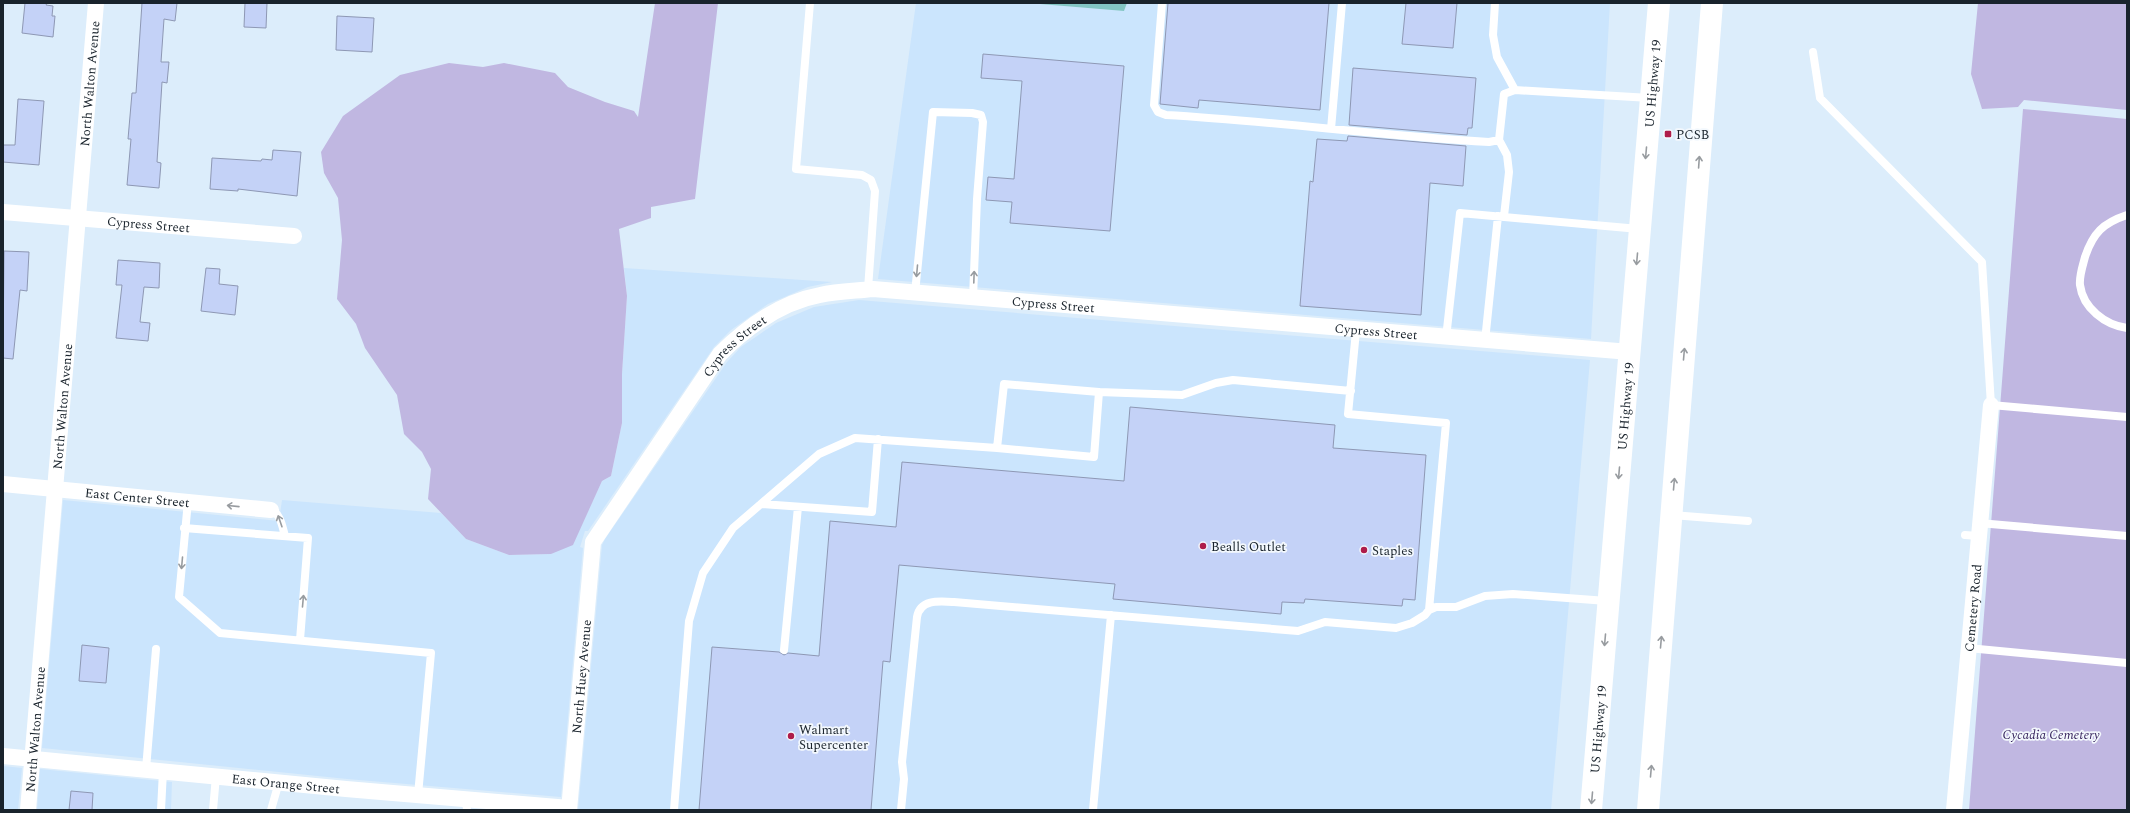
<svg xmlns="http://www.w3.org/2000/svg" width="2130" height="813" viewBox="0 0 2130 813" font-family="Spectral,serif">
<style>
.built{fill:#cbe5fd}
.green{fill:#c0b7e1}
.water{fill:#82c5c4}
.building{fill:#c4d2f7;stroke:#8e98b4}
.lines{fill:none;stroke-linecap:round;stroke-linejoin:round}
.lane{stroke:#fff;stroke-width:8}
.street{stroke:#fff;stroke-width:16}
.highway{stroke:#fff;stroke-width:22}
.oneway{stroke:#989ca0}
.poi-dot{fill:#ae1c4a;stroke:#f3f8fd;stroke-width:1.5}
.labels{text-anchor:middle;stroke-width:3.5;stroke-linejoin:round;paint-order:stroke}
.street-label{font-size:13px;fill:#19232c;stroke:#f3f8fd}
.poi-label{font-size:13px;fill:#19232c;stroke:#f3f8fd;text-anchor:start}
.park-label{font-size:13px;font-style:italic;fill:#37255e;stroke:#f3f8fd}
</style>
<rect width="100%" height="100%" fill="#dcedfb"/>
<!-- built -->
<path class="built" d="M916 3H1030L1124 11 1127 3H1610L1591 339 878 279Z
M624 268 832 282 808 287 768 304 731 330 714 347 588 531H585L580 547 583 548 561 797 347 779 42 748 63 500 279 521 282 500 441 513 466 539 509 555 551 554 583 522 602 481 611 476 622 423V374L627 296Z
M859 300 1590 360 1551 810H578L602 545 605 539 727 362 741 347 776 323 814 307Z
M3 766 22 768 18 810H3Z
M40 769 172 782 171 810H37Z"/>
<!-- green -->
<path class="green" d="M655 3H718L695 199 651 207V218L619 229 627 296 622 374V423L611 476 602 481 573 545 551 554 509 555 466 539 428 499 431 469 422 452 404 434 397 395 365 348 356 324 337 299 342 240 338 198 324 173 321 152 343 116 400 75 449 63 483 67 504 63 555 73 568 87 605 102 634 111 638 117Z
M1978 3H2127V110L2024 100 2018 107 1982 109 1971 74Z
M2023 109 2127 119V810H1969Z"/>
<!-- water -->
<path class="water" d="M1040 3H1127L1124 11 1040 4Z"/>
<!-- building -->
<path class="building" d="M25 3H47L46 5 53 6 52 16H55L53 37 22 33Z
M142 3H177L175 21 164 19 161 62H169L167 83 162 82 157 162 161 163 159 188 127 185 131 139H128L132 93H136Z
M245 3H267L266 28 244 27Z
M1168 3H1329L1320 110 1199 100 1198 108 1160 104Z
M1406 3H1457L1453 48 1402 44Z
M337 16 374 18 372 52 336 50Z
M983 54 1124 66 1110 231 1010 223 1012 202 986 200 988 177 1014 179 1022 81 981 78Z
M1353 68 1476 78 1472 128H1468L1467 135 1349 125Z
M18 99 44 101 39 165 3 162V145H15Z
M1348 136 1466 146 1463 186 1430 183 1421 315 1300 306 1310 181 1313 182 1317 139 1347 141Z
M273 150 301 152 297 196 238 189V191L210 189 212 158 261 161 262 159 272 160Z
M4 251 29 252 27 291 20 290 13 359 3 358Z
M118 260 160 263 159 288 144 287 140 322 150 323 148 341 116 338 122 285H116Z
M206 268 220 269 219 284 238 286 235 315 201 311Z
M1130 407 1335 425 1333 448 1426 455 1415 600 1403 599 1402 606 1305 599 1304 603 1282 602 1281 614 1113 599 1115 584 899 565 890 662 883 661 871 810H699L712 647 779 652 784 655 788 653 819 656 830 521 896 527 902 462 1124 481Z
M82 645 109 648 106 683 79 681Z
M71 791 93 793 92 810H69Z"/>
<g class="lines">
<!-- lane -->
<path class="lane" d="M810 3 796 169 862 175 871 180 875 191 868 289
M1162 3 1154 105 1158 112 1166 115C1274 121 1381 136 1489 142L1499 140 1504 94 1515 90 1650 98
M1495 3 1493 35 1497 57 1515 90
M1813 52 1820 98 1982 262 1991 405 2127 417
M1331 129 1342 3
M1499 140 1507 155 1509 172 1504 216
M2127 215C2118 218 2107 223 2100 230 2093 237 2088 248 2085 257 2083 265 2079 276 2080 285 2083 308 2105 325 2127 328
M915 293 933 112 972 113 981 115 983 122 977 199 973 298
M1356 331 1348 414 1446 423 1429 610
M1446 338 1460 213 1639 229
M1485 341 1498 216
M997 448 1004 384 1099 392
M188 501 179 597 220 633 431 653 418 795
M761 504 872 512 878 439
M271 510C281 514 282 526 285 536
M1672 515 1748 521
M1979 523 2127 536
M184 528 308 538 300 640
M1965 535 1978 536
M1968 648 2127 663
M784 650 798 507
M146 769 156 649
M466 799 467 810
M161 810 163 771
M213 810 216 776
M271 810 279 782
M674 810 689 621 703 573 733 528 819 454 855 438 997 448 1094 457 1099 392 1182 395 1216 383 1233 380 1351 391
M901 810 904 779 902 762 917 617C920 599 939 601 954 602L1298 631 1325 622 1396 628 1412 623 1425 615 1429 610 1436 607H1456L1485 596 1513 594 1607 601
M1093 810 1111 615"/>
<!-- street -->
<g class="street">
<path id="s1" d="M3 212 294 236"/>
<path id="s2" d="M3 484 271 510"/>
<path id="s3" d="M3 756 346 789 569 808"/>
<path id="s4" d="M28 810 96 3"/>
<path id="s5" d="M569 810 593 542 720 354C747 327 782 302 820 295 838 291 855 291 873 289L1630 352"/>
<path id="s6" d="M1954 810 1991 405"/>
</g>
<!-- highway -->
<g class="highway">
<path id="s7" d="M1591 810 1659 3"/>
<path d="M1648 810 1712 3"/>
</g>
</g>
<!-- one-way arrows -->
<defs><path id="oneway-shaft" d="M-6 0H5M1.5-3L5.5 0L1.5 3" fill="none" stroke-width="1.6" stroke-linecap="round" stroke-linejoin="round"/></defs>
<g class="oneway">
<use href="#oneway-shaft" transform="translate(1646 153) rotate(95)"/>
<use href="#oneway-shaft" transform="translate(1699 162) rotate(-86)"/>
<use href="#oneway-shaft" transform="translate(1637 259) rotate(95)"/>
<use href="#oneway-shaft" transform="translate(917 271) rotate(95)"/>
<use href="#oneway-shaft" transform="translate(974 277) rotate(-88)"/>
<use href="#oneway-shaft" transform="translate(1684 354) rotate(-85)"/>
<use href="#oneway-shaft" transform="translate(1619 473) rotate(95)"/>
<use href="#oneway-shaft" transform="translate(1674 484) rotate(-85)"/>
<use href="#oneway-shaft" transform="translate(233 506) rotate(-174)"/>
<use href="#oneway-shaft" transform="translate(280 521) rotate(-109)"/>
<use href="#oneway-shaft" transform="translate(182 563) rotate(95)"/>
<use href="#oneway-shaft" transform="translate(303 601) rotate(-85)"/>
<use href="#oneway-shaft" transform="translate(1605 640) rotate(95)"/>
<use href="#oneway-shaft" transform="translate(1661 642) rotate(-85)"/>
<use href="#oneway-shaft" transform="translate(1651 771) rotate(-85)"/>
<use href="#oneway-shaft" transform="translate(1592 798) rotate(95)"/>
</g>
<!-- markers -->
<g class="poi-dot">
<rect x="1664" y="130" width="8" height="8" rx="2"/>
<circle cx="1203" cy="546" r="4"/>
<circle cx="1364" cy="550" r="4"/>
<circle cx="791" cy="736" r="4"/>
</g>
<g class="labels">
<!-- street labels -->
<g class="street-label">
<text dy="5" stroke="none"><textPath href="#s4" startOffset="729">North Walton Avenue</textPath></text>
<text dy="5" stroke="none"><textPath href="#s7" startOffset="729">US Highway 19</textPath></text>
<text dy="5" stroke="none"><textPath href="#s1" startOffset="146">Cypress Street</textPath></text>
<text dy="5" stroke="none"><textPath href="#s5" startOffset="848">Cypress Street</textPath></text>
<text dy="5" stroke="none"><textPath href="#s5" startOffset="1172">Cypress Street</textPath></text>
<text dy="5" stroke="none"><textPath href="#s5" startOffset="512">Cypress Street</textPath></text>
<text dy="5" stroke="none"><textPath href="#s4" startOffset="405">North Walton Avenue</textPath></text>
<text dy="5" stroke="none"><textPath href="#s7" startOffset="405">US Highway 19</textPath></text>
<text dy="5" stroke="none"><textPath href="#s2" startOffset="135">East Center Street</textPath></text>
<text dy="5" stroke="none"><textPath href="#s6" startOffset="203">Cemetery Road</textPath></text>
<text dy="5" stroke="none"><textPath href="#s5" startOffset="134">North Huey Avenue</textPath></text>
<text dy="5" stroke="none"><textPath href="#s4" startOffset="81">North Walton Avenue</textPath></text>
<text dy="5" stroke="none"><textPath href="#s7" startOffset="81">US Highway 19</textPath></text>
<text dy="5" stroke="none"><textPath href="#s3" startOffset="284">East Orange Street</textPath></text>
</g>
<!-- poi labels -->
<g class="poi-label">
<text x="1676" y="139">PCSB</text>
<text x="1211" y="551">Bealls Outlet</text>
<text x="1372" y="555">Staples</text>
<text x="799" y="734">Walmart<tspan x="799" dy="15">Supercenter</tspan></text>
</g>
<!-- park labels -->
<g class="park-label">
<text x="2051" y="739">Cycadia Cemetery</text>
</g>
</g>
<!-- border -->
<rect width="2130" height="813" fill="none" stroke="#19232c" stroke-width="8"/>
</svg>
